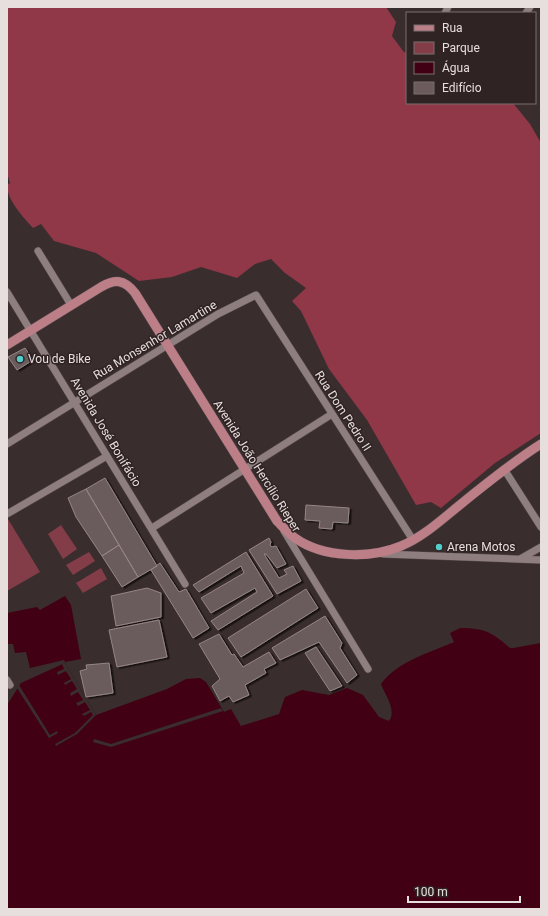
<svg xmlns="http://www.w3.org/2000/svg" width="548" height="916" viewBox="0 0 548 916" font-family="Roboto,sans-serif">
<style>
.green{fill:#833d48}
.forest{fill:#903748}
.water{fill:#410013}
.pier{fill:#3a2d2e}
.building{fill:#6b5b5d;stroke:#968587;filter:url(#shadow)}
.lines{fill:none;stroke-linecap:round;stroke-linejoin:round}
.minor-casing{stroke:#54494a;stroke-width:8}
.major-casing{stroke:#54494a;stroke-width:10}
.minor{stroke:#8e7e7f;stroke-width:7}
.major{stroke:#bd7f87;stroke-width:9}
.poi-dot{fill:#53cdc9;stroke:#302324;stroke-width:1.5}
.labels{text-anchor:middle;stroke-width:3;stroke-linejoin:round;paint-order:stroke}
.street-label{font-size:12px;fill:#e7dede;stroke:#302324}
.poi-label{font-size:12px;fill:#e7dede;stroke:#302324;text-anchor:start}
</style>
<defs>
<filter id="shadow"><feDropShadow dx="2.5" dy="1.5" stdDeviation="0" flood-color="#0009"/></filter>
</defs>
<rect width="100%" height="100%" fill="#3a2d2e"/>
<!-- green -->
<path class="green" d="M8 519 40 572 7 591V520Z
M61 525 77 549 63 559 48 534Z
M89 552 95 561 73 575 66 565Z
M101 568 107 579 83 593 76 583Z"/>
<!-- forest -->
<path class="forest" d="M7 7H386L396 22 392 36 403 51 407 54V103H513L530 124 541 143V433L495 463 441 508 431 502 416 505 367 420 329 369 301 311 292 301 306 288 285 273 271 259 255 264 237 278 201 267 172 277 139 281 96 253 54 241 41 224 33 228C23 217 7 200 7 185L10 183 7 173Z"/>
<!-- water -->
<path class="water" d="M65 596 71 605 81 659 65 662 64 660 30 668 26 652 15 653 13 644H7V613L37 607 40 610Z
M460 628C484 628 492 632 510 648H513L541 643V909H7V705L21 683 65 663 96 715 167 689 186 679 200 678 206 682 224 712 231 709 241 726 279 714 285 697 302 690 329 695 347 688 363 695 379 717 389 721C397 710 385 695 381 684 398 661 429 653 454 642L450 633Z"/>
<!-- pier -->
<path class="pier" d="M65 663 96 715 77 734 56 746 55 744 75 733 93 715 91 712 84 716 82 714 90 710 85 702 78 706 76 703 83 700 78 692 71 696 70 693 77 689 72 681 65 685 64 683 71 679 66 671 58 675 57 672 64 669 62 664Z
M19 685 50 735 57 731 58 733 49 738 17 688Z
M221 708 223 711 111 747 93 742 94 739 111 744Z"/>
<!-- building -->
<path class="building" d="M25 348 33 360 17 370 8 357Z
M105 478 157 566 138 577 86 489Z
M86 489 119 545 102 556 76 517 68 498Z
M306 505 349 508 348 523 333 522 332 529 319 528 320 521 305 520Z
M269 538 271 542 270 545 272 547 276 546 286 564 277 568 266 554H264L279 578 287 574 284 570 293 566 301 581 277 594 249 550Z
M119 545 138 577 122 587 102 556Z
M246 552 273 596 218 630 211 621 257 592 255 588 211 613 201 598 244 573 241 566 199 592 193 585Z
M160 563 179 592 186 589 209 628 193 638 151 570Z
M147 588 161 593V617L116 626 111 596Z
M306 589 318 608 241 657 228 638Z
M325 616 342 643 340 648 357 675 347 683 319 642 280 660 272 648Z
M159 620 167 657 117 667 109 630Z
M219 634 232 655 234 654 243 667 269 652 276 663 264 669 266 673 245 685 249 695 233 702 229 696 220 701 212 686 220 679 199 644Z
M316 647 342 686 330 691 305 653Z
M109 663 113 693 86 697 80 671 87 669 86 665Z"/>
<g class="lines">
<!-- minor casing -->
<g class="minor-casing">
<path id="minor" d="M445 13 448 7
M526 13 530 7
M38 251 71 305
M7 292 185 584
M7 444 218 314 256 295 413 540
M504 469 541 527
M7 514 107 456
M152 528 332 414
M284 531 368 669
M383 554 541 560
M520 559 541 547
M7 680 10 685"/>
</g>
<!-- major casing -->
<g class="major-casing">
<path id="major" d="M7 345 101 287C115 279 124 279 135 293L277 521C283 527 288 533 295 538 323 558 370 559 401 546 421 538 439 522 456 508 483 486 511 463 541 444"/>
</g>
<!-- minor -->
<use href="#minor" class="minor"/>
<!-- major -->
<use href="#major" class="major"/>
</g>
<!-- markers -->
<g class="poi-dot">
<circle cx="20" cy="359" r="4"/>
<circle cx="439" cy="547" r="4"/>
</g>
<g class="labels">
<!-- street labels -->
<g class="street-label">
<text transform="translate(155 340) rotate(-31)" y="4">Rua Monsenhor Lamartine</text>
<text transform="translate(343 411) rotate(57)" y="4">Rua Dom Pedro II</text>
<text transform="translate(106 432) rotate(59)" y="4">Avenida José Bonifácio</text>
<text transform="translate(257 466) rotate(58)" y="4">Avenida João Hercílio Rieper</text>
</g>
<!-- poi labels -->
<g class="poi-label">
<text x="28" y="363">Vou de Bike</text>
<text x="447" y="551">Arena Motos</text>
</g>
</g>
<!-- border -->
<rect width="548" height="916" fill="none" stroke="#e7dede" stroke-width="16"/>
<!-- legend -->
<rect x="406" y="12" width="130" height="92" fill="#302324" stroke="#796e6e"/>
<rect x="414" y="25" width="20" height="6" fill="#bd7f87" stroke="#796e6e"/>
<text x="442" y="32" font-size="12" fill="#e7dede">Rua</text>
<rect x="414" y="42" width="20" height="12" fill="#833d48" stroke="#796e6e"/>
<text x="442" y="52" font-size="12" fill="#e7dede">Parque</text>
<rect x="414" y="62" width="20" height="12" fill="#410013" stroke="#796e6e"/>
<text x="442" y="72" font-size="12" fill="#e7dede">Água</text>
<rect x="414" y="82" width="20" height="12" fill="#6b5b5d" stroke="#796e6e"/>
<text x="442" y="92" font-size="12" fill="#e7dede">Edifício</text>
<!-- scale -->
<path d="M408 896v6h112v-6" fill="none" stroke="#e7dede" stroke-width="2"/>
<text x="414" y="896" font-size="12" fill="#e7dede" stroke="#302324" stroke-width="3" paint-order="stroke">100 m</text>
</svg>
